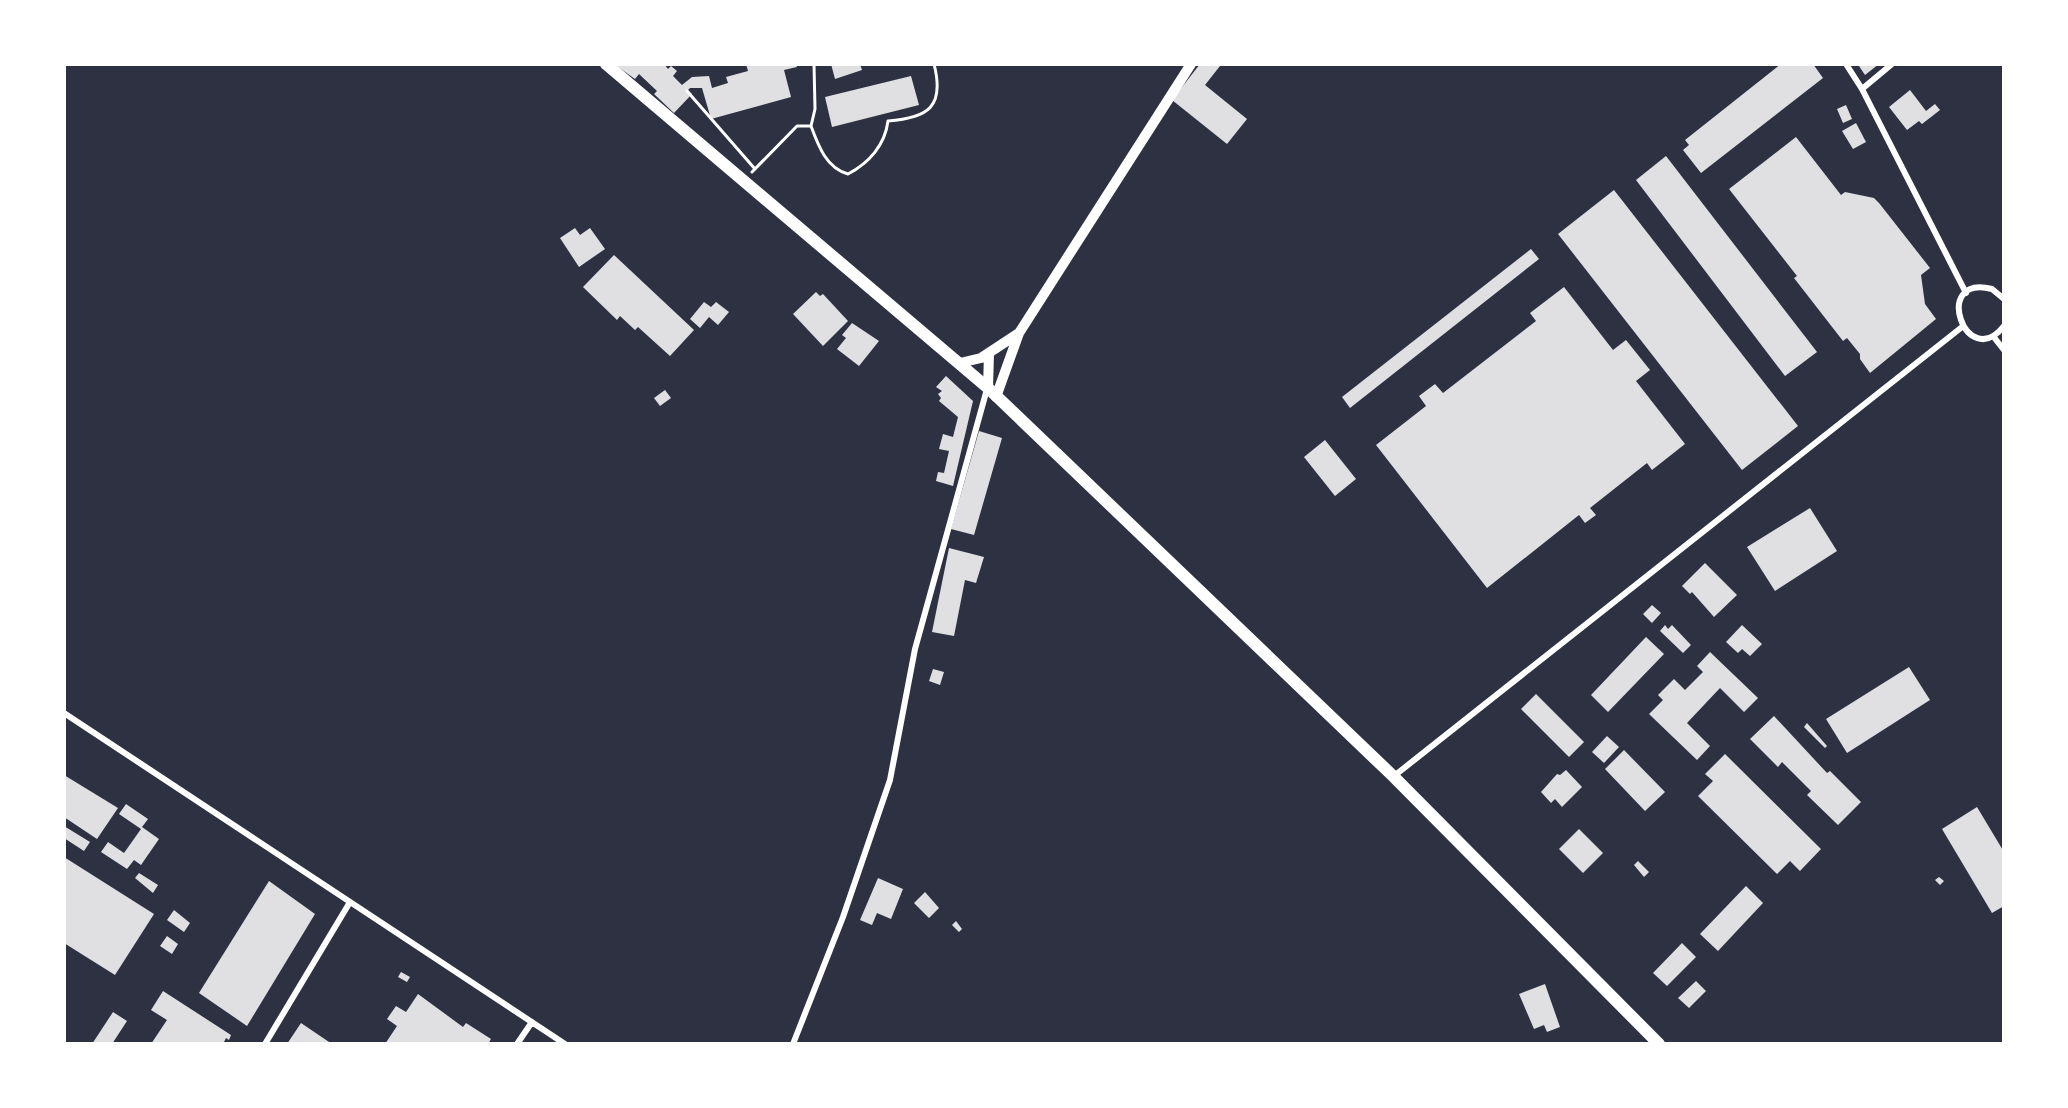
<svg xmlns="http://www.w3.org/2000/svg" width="2068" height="1108" viewBox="0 0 2068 1108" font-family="'Nunito Sans',sans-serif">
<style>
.building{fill:#e0e0e3}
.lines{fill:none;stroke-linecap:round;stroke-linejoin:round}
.path{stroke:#fff;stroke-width:3}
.minor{stroke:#fff;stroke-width:6}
.tertiary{stroke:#fff;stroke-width:10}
.secondary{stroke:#fff;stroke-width:12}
</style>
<rect width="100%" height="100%" fill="#2d3142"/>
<!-- building -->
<path class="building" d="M614 64H664L668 69 671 66 677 71 673 76 682 85 692 77 709 76 712 88 728 83 726 77 748 71 746 64H796L797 67 784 70 791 97 711 119 702 88H690L688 90 692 94 674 113 654 94 657 91 639 74 635 79Z
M831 64H860L862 70 835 79Z
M1200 64 1220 66 1205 85 1247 119 1227 144 1172 100Z
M1781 64H1813L1823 78 1701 173 1683 150 1689 145 1685 140Z
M1861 64H1879L1865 75 1859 66Z
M911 76 919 105 832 127 825 97Z
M1910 90 1926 111 1935 104 1940 110 1922 124 1919 121 1907 130 1889 107Z
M1846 105 1852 119 1843 123 1837 109Z
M1856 123 1866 142 1853 149 1842 131Z
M1796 137 1841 195 1845 192 1874 198 1879 203 1930 268 1921 275 1925 304 1936 319 1870 373 1860 359V354L1847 338 1843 341 1794 278 1797 276 1729 189Z
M1666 156 1817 352 1785 376 1636 180Z
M1614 190 1798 426 1742 470 1558 234Z
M575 228 580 235 590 228 605 249 579 267 560 238Z
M1531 249 1539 259 1350 408 1342 397Z
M614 255 694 330 670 356 638 327 635 330 620 316 617 320 583 287Z
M1564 287 1613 350 1626 340 1650 370 1636 381 1685 444 1652 470 1647 463 1590 508 1596 515 1585 523 1579 515 1487 588 1376 445 1426 406 1419 396 1435 384 1443 393 1536 321 1530 313Z
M816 292 820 296 823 294 848 321 823 346 793 314Z
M704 302 711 307 716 302 729 312 718 325 709 317 700 328 690 319Z
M852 323 879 341 859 366 837 349 846 338 842 335Z
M946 376 973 401 953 486 936 481 938 472 944 473 949 451 939 449 943 434 953 437 958 417 939 401 941 398 938 394 942 391 936 387Z
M665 390 671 398 660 406 654 398Z
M979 431 1002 438 974 535 951 529Z
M1325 440 1356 479 1335 496 1304 457Z
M1810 508 1837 551 1775 591 1747 547Z
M949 548 984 557 976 583 965 580 954 636 932 632Z
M1705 563 1737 595 1714 617 1692 592 1690 594 1682 586Z
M1652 605 1661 613 1652 623 1643 614Z
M1665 625 1668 629 1672 625 1691 645 1683 653 1660 631Z
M1742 625 1762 644 1750 656 1742 649 1738 653 1726 642Z
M1646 637 1664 654 1608 712 1591 695Z
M1710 652 1758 698 1744 712 1720 688 1687 723 1710 746 1697 760 1649 714 1663 700 1658 695 1674 679 1685 690 1703 672 1697 666Z
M1909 667 1930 700 1847 753 1826 719Z
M933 669 944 672 940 685 929 681Z
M1536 694 1584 742 1569 757 1521 709Z
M1774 716 1827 773 1830 771 1861 802 1838 825 1807 795 1811 791 1782 762 1778 767 1750 739Z
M1807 723 1827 746 1825 748 1804 727Z
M1607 736 1619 747 1604 763 1592 752Z
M1624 750 1665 792 1645 811 1605 769Z
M1725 754 1821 849 1800 871 1790 861 1777 874 1698 796 1713 781 1705 774Z
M1566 770 1582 787 1562 807 1555 799 1551 803 1541 792 1557 774 1560 775Z
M64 775 118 808 97 839 64 817Z
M126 804 148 819 142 827 159 839 141 865 134 860 127 869 101 852 108 842 124 853 141 829 119 814Z
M1977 807 2004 852V906L1992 913 1942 829Z
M64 826 90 842 84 851 64 838Z
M1579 829 1603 853 1583 873 1559 849Z
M64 857 154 914 115 975 64 943Z
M1638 861 1649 872 1644 877 1634 865Z
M139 873 158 885 153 893 135 878Z
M1939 877 1944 881 1940 885 1935 880Z
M878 878 903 889 891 919 877 913 872 925 860 920Z
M269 881 315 914 247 1026 199 993Z
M1746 886 1763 903 1718 951 1700 934Z
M925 892 939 908 929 918 914 903Z
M174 910 190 923 184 932 167 920Z
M956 921 962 929 959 932 952 925Z
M167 936 178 944 172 954 160 946Z
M1682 943 1696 957 1667 986 1653 973Z
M401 972 410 977 407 982 398 977Z
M1696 981 1706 991 1689 1008 1678 998Z
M1545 984 1560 1027 1547 1032 1544 1025 1534 1029 1519 994Z
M163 991 231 1035 229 1040 226 1038 223 1044H151L167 1020 151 1010Z
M418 994 463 1027 466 1023 491 1039 488 1044H385L397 1026 387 1019 396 1006 406 1012Z
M113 1012 127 1021 112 1044H92Z
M301 1023 332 1044H287Z"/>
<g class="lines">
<!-- path -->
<path class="path" d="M687 91 755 169
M811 126 815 109 814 64
M752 172 797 126H811C818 145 826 168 848 174 869 163 885 145 888 121 928 118 945 107 934 64"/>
<!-- minor -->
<path class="minor" d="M1846 64 1862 89 1966 293
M1862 89 1892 64
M2004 299 1992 289C1931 273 1966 374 2004 326
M1993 336 2004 350
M64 713 565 1044
M1394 776 1962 327
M265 1044 350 902
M517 1044 532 1022
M793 1044 843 917 890 780 915 649 987 389"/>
<!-- tertiary -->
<path class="tertiary" d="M960 363 981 358 1019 333
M988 388 989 353
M996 397 1019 333 1191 64"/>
<!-- secondary -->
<path class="secondary" d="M606 64 988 388 1394 777 1659 1044"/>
</g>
<!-- border -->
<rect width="2068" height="1108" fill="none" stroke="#ffffff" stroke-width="132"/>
</svg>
